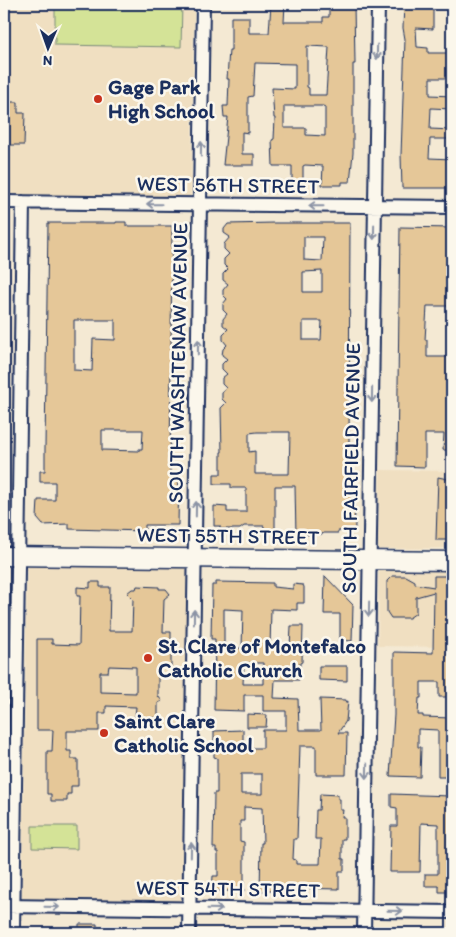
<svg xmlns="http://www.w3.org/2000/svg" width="456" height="937" viewBox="0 0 456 937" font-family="Itim,sans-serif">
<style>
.built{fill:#f0dfc1}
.green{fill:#d4e397;stroke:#78897a}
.building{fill:#e5c798;stroke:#1b2f5e;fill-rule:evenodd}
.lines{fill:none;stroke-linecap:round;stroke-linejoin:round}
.minor-casing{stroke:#1b2f5e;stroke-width:16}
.secondary-casing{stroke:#1b2f5e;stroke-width:21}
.minor{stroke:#fbf7ec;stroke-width:12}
.secondary{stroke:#fbf7ec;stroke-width:18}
.oneway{stroke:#8b93a5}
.poi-dot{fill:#c8321e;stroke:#fbf7ec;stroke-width:2}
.labels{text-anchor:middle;stroke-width:5;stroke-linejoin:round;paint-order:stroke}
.poi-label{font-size:21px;font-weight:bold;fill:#1b2f5e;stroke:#fbf7ec;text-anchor:start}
.street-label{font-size:21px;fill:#1b2f5e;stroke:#fbf7ec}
</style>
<rect width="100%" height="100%" fill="#f4e9d3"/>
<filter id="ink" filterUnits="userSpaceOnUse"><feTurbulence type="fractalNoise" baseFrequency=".02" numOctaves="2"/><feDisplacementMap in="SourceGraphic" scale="10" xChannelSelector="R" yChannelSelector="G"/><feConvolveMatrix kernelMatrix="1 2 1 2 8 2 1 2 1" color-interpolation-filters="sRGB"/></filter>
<g filter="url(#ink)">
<!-- built -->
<path class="built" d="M4 4H194L191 197 4 195Z
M380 470 452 471V548L378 549Z
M27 565 187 568 181 901 22 899Z
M379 569 452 572V647L378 646Z"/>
<!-- green -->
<path class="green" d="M55 4H182L181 47 55 45Z
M32 826H77V849L32 848Z"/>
<!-- building -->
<path class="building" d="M271 4H285L284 22H323V17H329V4H354L355 64H353V153L350 182H342V185H322L323 166 305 165 303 166V185L292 184V166H273L272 140 274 139 275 118H274L272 88 295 89V64L255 63 253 96 248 97V133L242 132V154H254V165H223L228 117H224L223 106H228L229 79H227L229 50H231V17H249V33H269ZM307 46 329 47 326 95H309V88L307 87ZM284 106H323L325 107V136L306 135V128H284Z
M404 4H433V29L416 28 417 47 428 48V53H452V78H430V95L452 96V109L431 108 430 129 452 130V139H430L429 158 452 159V188H402L401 155 405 39 403 28Z
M4 102H18V113H25L24 145H4Z
M116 222H126V226H172L170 473H179L178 525H145V531L69 529V524L43 525 37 518 38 500H55V482H40V471H45V448L48 223H116ZM74 320H115V340L93 339 92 371 74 370ZM102 430H143L142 449H139V451L102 450Z
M274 223H350L349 442 350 476H354L355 531H338V533H323V534L296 535 295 486H275V530H264V526H244L240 529H220V526H214V506L227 507V512H246V488H231V484H214V474H221V452H222L221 408 226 403 222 399V393L226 388 222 384V378L227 374 222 369V364L227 359 222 355 223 349 227 345 223 340V334L228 329 223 325V319L227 314 223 310V304L227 299 223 295V290L228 284 223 280V274L228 269 224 265V259L229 254 224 249V244L230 237 224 233V229L228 224ZM304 237H323L322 261 304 260ZM322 271V292H303V272ZM303 321H322L321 340H303ZM257 432H290L289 474H255V451L249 452V433Z
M400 227 452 228V306H427L425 340H427V357H452V450H443L444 434H425V467L397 466Z
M438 477 452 480V540H436Z
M325 576 353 605 352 641 340 640V614H324Z
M392 576H406L415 581V584L434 587V576H452L451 697H439V682H421V698H419L418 715H423V717L451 718V777H438V730L418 729V747H421L420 777 390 776 394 715V652L433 653 434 592 416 597V613L409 618H391L387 612V581Z
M90 582H100V587H110L109 631H132L133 599 127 593 132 589H136L137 586 159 587V589H166L170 594 164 599 163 632H171V667H158V696L162 701 158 703V718L135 717 136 707 106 706V713H99V731H67V751H71V759H78V786H71V794H67V801H51V794H47V751H52L53 730H37V639H52V644L79 645 80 596H77V587L90 588ZM109 666 136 667V693L100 692V672H108Z
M216 582 273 583V587L293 589V584L303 585 304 587V603H297V610L271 609 270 648 290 649 291 626H303L302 662 300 663 299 680H275L274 698 298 699 299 730H321L320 699 346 700V702L348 701 346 721 338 733H347L346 775H316V746H300L297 839H294L293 859 296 860V864H320L321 839H315L316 810H319L320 794 338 795V799H340V810H343L342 817H345V839H342V859H344V871H339V889L294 888V891H260L261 843H263L262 808 244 807V821H240V841L244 842V891H212L213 876H218V852H216V848H213L214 793H217V758L214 757V731L243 730V748H263V730H286V711H263V695H244V711L214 710 215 639H211L212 585H216ZM224 609 243 610 242 648H224ZM244 663H263V684H243ZM241 774H262V794H241Z
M319 666H347V681L319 680Z
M247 714 267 715 266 727H247Z
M391 794 450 796 449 874H451L450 892H439V886H425V874H438V824L421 823 420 872H390L391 826H397V808L391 807Z
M79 924H97V933H79Z"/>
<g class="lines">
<!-- minor casing -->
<g class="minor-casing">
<path id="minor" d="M4 202 452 207
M4 906 452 912
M13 933 23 202
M189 933 203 4
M364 933 378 4"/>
</g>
<!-- secondary casing -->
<g class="secondary-casing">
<path id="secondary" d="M4 556 452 561"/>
</g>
<!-- minor -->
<use href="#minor" class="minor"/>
<!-- secondary -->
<use href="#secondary" class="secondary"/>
</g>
<!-- one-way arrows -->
<defs><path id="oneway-shaft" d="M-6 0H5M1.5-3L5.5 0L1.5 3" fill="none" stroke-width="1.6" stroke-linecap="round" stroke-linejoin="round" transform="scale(1.25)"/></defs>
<g class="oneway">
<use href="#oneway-shaft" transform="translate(377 52) rotate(91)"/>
<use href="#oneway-shaft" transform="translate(201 149) rotate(-89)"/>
<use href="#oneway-shaft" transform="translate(154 204) rotate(-179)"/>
<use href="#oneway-shaft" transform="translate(316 206) rotate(-179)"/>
<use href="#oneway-shaft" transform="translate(374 232) rotate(91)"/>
<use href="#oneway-shaft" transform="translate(198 347) rotate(-89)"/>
<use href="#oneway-shaft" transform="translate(372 395) rotate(91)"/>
<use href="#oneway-shaft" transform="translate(196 509) rotate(-89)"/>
<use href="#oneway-shaft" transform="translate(369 609) rotate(91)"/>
<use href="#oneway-shaft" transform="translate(194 617) rotate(-89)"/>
<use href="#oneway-shaft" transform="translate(367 771) rotate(91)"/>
<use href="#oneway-shaft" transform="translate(191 850) rotate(-89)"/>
<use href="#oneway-shaft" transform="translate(52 907) rotate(1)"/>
<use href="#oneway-shaft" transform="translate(215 909) rotate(1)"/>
<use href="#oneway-shaft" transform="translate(395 911) rotate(1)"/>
</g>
</g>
<!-- markers -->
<g class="poi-dot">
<circle cx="98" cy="99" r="5"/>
<circle cx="148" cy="658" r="5"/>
<circle cx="104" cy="733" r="5"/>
</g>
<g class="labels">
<!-- poi labels -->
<g class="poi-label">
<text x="108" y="94">Gage Park<tspan x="108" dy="24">High School</tspan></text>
<text x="158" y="653">St. Clare of Montefalco<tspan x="158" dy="24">Catholic Church</tspan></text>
<text x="114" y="728">Saint Clare<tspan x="114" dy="24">Catholic School</tspan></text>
</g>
<!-- street labels -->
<g class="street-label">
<text transform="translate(228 185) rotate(1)" y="7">WEST 56TH STREET</text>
<text transform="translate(178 363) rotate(-89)" y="7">SOUTH WASHTENAW AVENUE</text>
<text transform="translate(351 468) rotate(-89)" y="7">SOUTH FAIRFIELD AVENUE</text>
<text transform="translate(228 536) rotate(1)" y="7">WEST 55TH STREET</text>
<text transform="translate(228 889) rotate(1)" y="7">WEST 54TH STREET</text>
</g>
</g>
<!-- margin -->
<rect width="456" height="937" fill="none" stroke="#fbf7ec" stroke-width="20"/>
<rect x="10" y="10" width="436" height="917" fill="none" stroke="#1b2f5e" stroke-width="2" filter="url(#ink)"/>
<!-- north arrow -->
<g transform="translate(48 48) rotate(182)" stroke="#fbf7ec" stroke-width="4" paint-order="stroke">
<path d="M0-4L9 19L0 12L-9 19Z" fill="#1b2f5e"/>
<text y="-8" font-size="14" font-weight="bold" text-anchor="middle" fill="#1b2f5e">N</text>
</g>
</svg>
